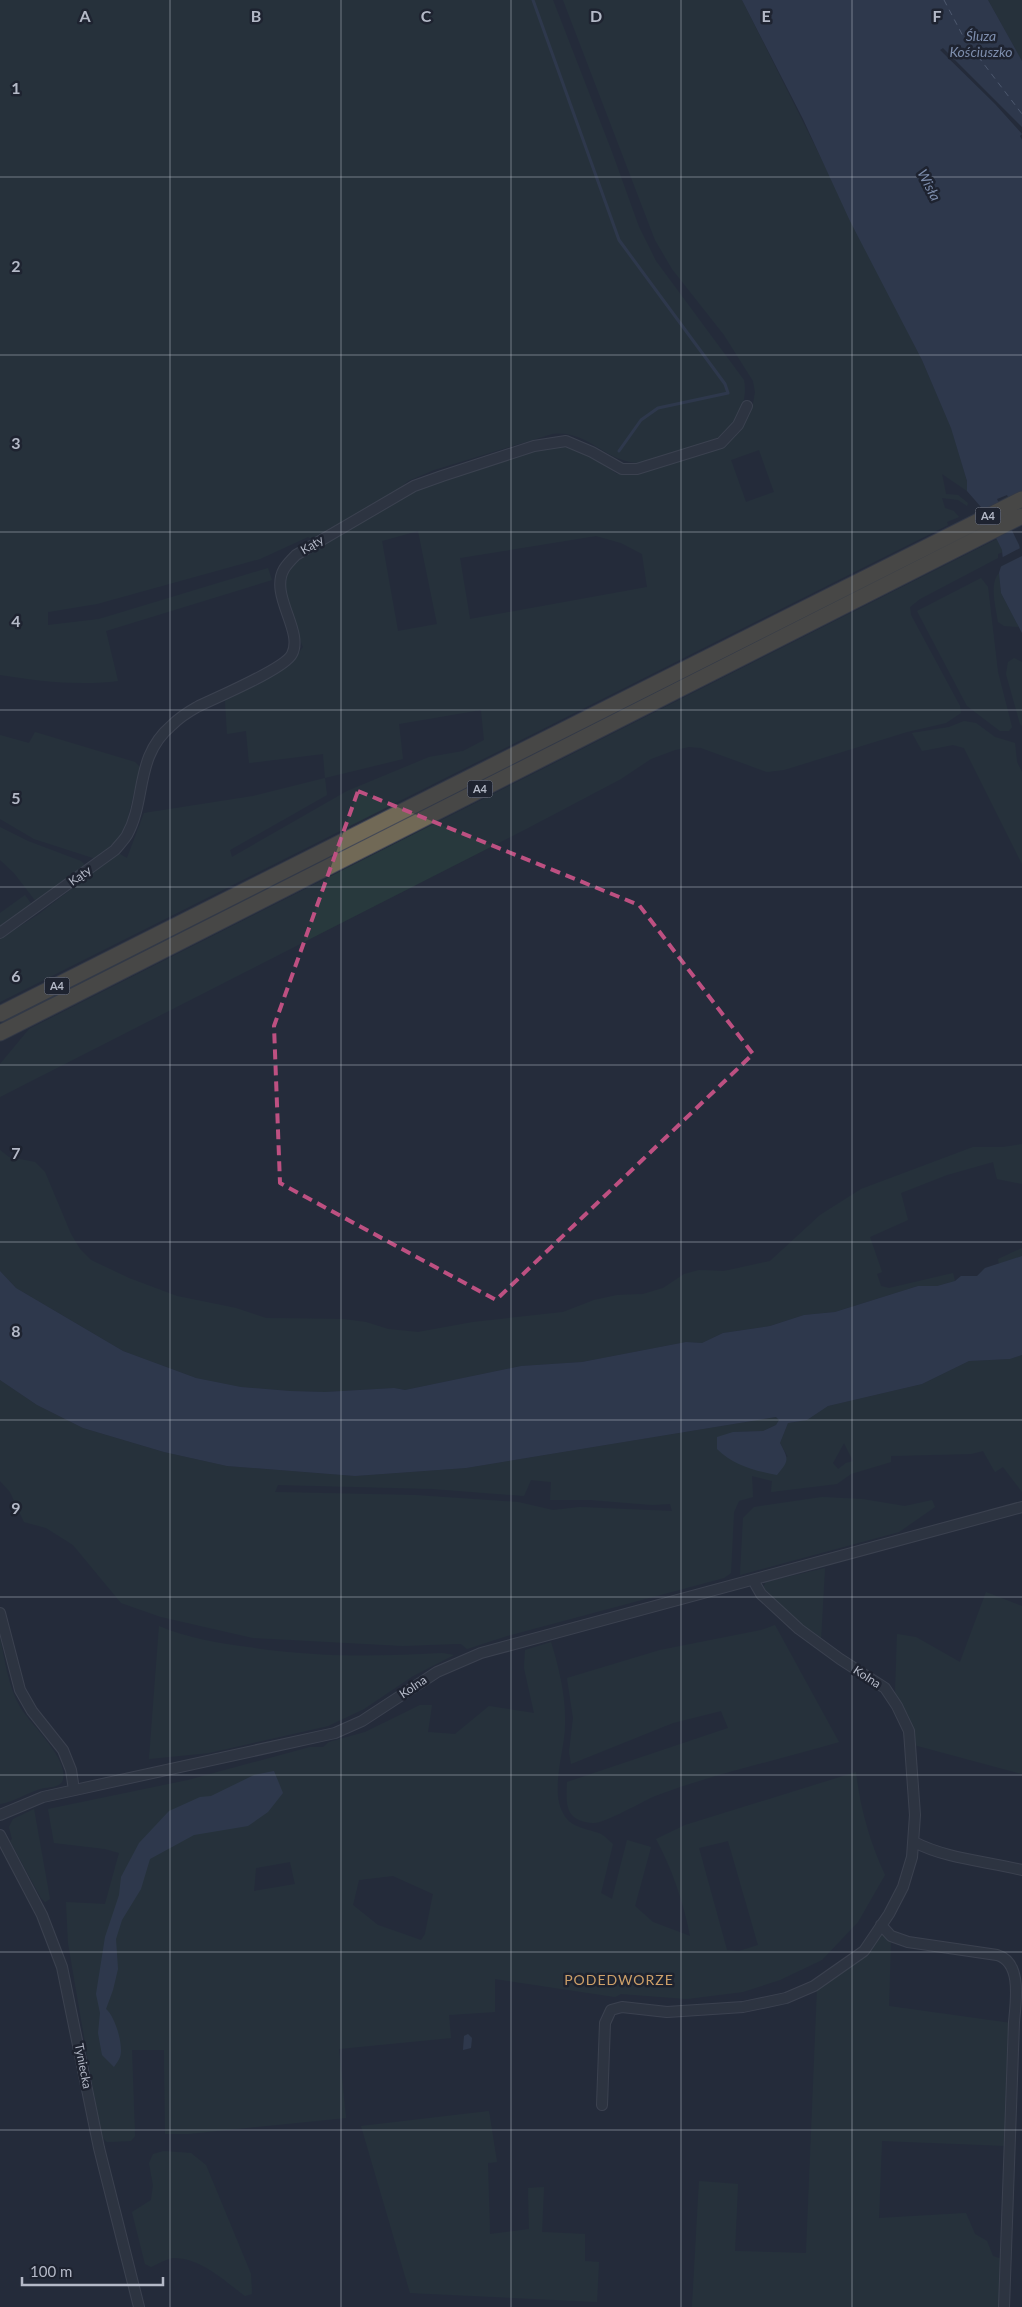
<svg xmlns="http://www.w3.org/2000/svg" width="1022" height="2307" viewBox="0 0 1022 2307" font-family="Lato,sans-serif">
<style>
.green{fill:#28393d;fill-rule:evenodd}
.water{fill:#3b4863}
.pier{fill:#252c3b}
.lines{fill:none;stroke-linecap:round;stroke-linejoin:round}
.stream{stroke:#3b4863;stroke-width:3}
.ferry{stroke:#7d8dac;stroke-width:1;stroke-dasharray:6 5;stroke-linecap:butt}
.minor-casing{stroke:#575c69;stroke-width:12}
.highway-casing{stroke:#444956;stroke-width:17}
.minor{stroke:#383e4b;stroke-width:10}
.highway{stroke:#716956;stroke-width:15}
.marked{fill:none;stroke:#bd5081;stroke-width:4;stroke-dasharray:10 6;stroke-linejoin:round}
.grid{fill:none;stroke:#b4b9c7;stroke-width:1;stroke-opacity:0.55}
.labels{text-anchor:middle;stroke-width:5;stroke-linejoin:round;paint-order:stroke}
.shield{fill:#1e2330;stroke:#878c9a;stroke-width:1}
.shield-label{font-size:11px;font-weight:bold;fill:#b4b9c7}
.street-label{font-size:12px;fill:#b4b9c7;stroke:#1e2330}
.water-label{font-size:14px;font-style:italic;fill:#7d8dac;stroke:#1e2330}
.neighbourhood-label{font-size:14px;letter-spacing:1px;fill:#cda069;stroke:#1e2330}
.grid-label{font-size:16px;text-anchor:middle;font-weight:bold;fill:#b4b9c7;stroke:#1e2330;stroke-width:5;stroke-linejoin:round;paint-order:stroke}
</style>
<rect width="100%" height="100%" fill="#252c3b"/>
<!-- green -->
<path class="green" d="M0 0H553L612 152 639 227 656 261 744 380C748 402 737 430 717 439 694 450 667 455 643 463 605 464 589 429 552 434L434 470 408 481 397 491 311 539 308 537 260 559 97 604 48 612V625L99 619 268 568 272 580 106 631 118 681C78 686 39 681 0 675Z
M563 0H742L922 360 951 427 967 481V491L942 474 946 494 958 495 968 503 967 506 958 500 942 498 945 508 954 511 959 517 947 522 948 525 0 1002V939L39 914 118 853 127 858 144 813 253 796 325 778 323 754 249 763 246 731 227 734 225 700 291 664 303 647C296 628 279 590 287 571 289 566 297 561 301 556L412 492 448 477 550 446 566 444 589 454 617 474 640 473 726 445 741 429 753 404 755 392 753 381 724 335 672 269 655 240ZM759 450 774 492 746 502 731 460ZM418 531 437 624 398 631 382 541ZM596 536 621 543 642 554 647 587 470 619 460 558ZM481 710 484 740 463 751 429 757 347 791 232 857 230 850 327 795 325 778 403 759 399 724Z
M988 0H1022V61Z
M997 539 1003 552 998 554V558L920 599 910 607 911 615 960 706 961 713 946 723 907 732 784 770 767 772 701 748 689 747 675 750 651 759 621 779 528 828 0 1097V1064L29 1029Z
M999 573 1001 593 1019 627 1004 626 998 622C996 608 989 584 999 573Z
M981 578 988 587 998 672 1012 727 1009 731H1000L967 706 917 611Z
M1014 658 1022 662V726L1020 724 1006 674 1008 662Z
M964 721 976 723 995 737 1015 743 1017 762 1022 772V864L964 748 953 745 922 751 912 733 949 727Z
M35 732 135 762 140 767 125 830 113 845 96 859 34 839 0 819V735L29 743Z
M0 827 28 841 81 861 84 864 83 870 37 903 14 873 0 860Z
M25 895 32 905 0 928V913Z
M1022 1144V1184L997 1179 993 1162 947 1175 901 1193 908 1220 870 1237 882 1272 877 1274 881 1286 889 1288 953 1273 955 1281 937 1286H918L835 1312 804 1315 770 1326 723 1333 702 1343 686 1342 582 1362 521 1366 405 1390 394 1388 325 1392 290 1391 241 1387 196 1378 123 1351 16 1288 0 1271V1150L9 1157 35 1162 45 1172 71 1234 80 1249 91 1260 129 1278 177 1296 236 1308 266 1318 343 1319 366 1322 388 1329 418 1332 473 1322 563 1312 594 1300 617 1295 643 1294 663 1288 684 1274 699 1270 724 1271 770 1261 820 1215 861 1189 973 1147H1003Z
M1022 1248V1256L999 1264 998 1259Z
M1022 1355V1492L1003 1467 995 1472 983 1451 971 1454 891 1456V1462L851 1474 837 1484 771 1492 772 1481 752 1476 753 1497 739 1501 734 1512 731 1573 724 1578 507 1636 467 1649 461 1644H455L403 1646 253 1638 161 1617 121 1603 73 1545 46 1528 24 1522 10 1492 0 1481V1380L37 1405 83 1428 164 1452 227 1466 355 1476 466 1468 776 1417 779 1420 776 1425 763 1431 733 1432 788 1457 780 1443 788 1423 807 1420 828 1406 922 1384 969 1361 1010 1359ZM844 1443 853 1461 846 1463 838 1469 833 1463ZM531 1480 551 1482 550 1500H590L652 1505 670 1504 672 1511 580 1507 553 1510 518 1502 415 1495 275 1492 278 1485 433 1489 524 1496Z
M822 1497 862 1499 905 1506 932 1500 935 1507 899 1532 740 1575 743 1518 754 1507Z
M825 1568 821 1640 793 1619 763 1587 766 1582Z
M986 1592 1022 1606V1774L914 1745 908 1715 895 1695 897 1634 916 1637 960 1662Z
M775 1625 839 1742C778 1760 713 1774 655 1796 643 1801 602 1825 592 1823 565 1820 566 1805 567 1782L728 1728 721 1711 673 1723 571 1764 569 1752 573 1718 567 1678 660 1650 761 1630Z
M159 1626C187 1638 217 1643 248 1647 313 1657 376 1657 442 1653L454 1655 413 1676 364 1709 328 1726 209 1753 149 1759Z
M0 1637C5 1661 8 1686 20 1707 31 1725 68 1758 63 1779 62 1788 47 1787 40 1789 27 1793 13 1802 0 1804Z
M551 1642C559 1668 566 1697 565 1725 565 1750 549 1792 564 1815 571 1828 589 1829 601 1834 605 1836 609 1841 613 1844L601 1893 612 1899 627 1840 651 1847 635 1906 653 1922 690 1936C684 1904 672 1868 656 1839L685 1825 856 1772C860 1808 870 1843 885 1875L858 1922 822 1960 780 1980 743 1992 687 1999 621 1994 615 1997 495 1979V2012L449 2015 451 2038 339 2049 346 2118 188 2134H165L164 2050H132L135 2136 131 2141 107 2142 101 2136 68 1943 66 1902 105 1904 119 1853 105 1849 54 1843 48 1809 188 1780 310 1747H323L329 1742 365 1732 420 1705H432L428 1732 455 1734 489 1706 534 1713 524 1668 525 1650ZM728 1841 758 1945 739 1951 727 1950 699 1848ZM290 1862 295 1884 254 1891 256 1868ZM393 1876 433 1894 425 1934 421 1940 378 1925 353 1905 359 1880Z
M34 1809 50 1899 45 1902 41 1898 10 1841 12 1839 9 1827 13 1819Z
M882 1933 891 1940 889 2006 1011 2023 1008 2146 882 2141 879 2218 966 2213 975 2234 987 2241 993 2256 1002 2259V2307H692L699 2181 738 2184 735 2251 806 2253 817 1989Z
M489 2111 497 2162 488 2163 490 2234 529 2229 528 2188 544 2187 542 2232 585 2234V2261L599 2262 597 2302 410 2293 361 2126Z
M164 2151 191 2153 206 2165 251 2274 252 2294 245 2296C225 2281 200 2257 173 2258 166 2259 158 2264 151 2267L145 2264 132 2212 151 2200 153 2185 149 2163 153 2154Z"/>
<!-- water -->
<path class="water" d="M742 0H988L1022 61V127L943 48 940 50 995 104 1022 134 1020 136 1022 140V524L1007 495 997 499 1019 545 1022 557V633L1001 593 999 573 1003 560 1002 550 981 507 967 491V481L951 428 922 360 850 221 803 119Z
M1022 1256V1355L1010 1359 969 1361 922 1384 828 1406 807 1420 788 1423 780 1443C789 1460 789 1460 777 1475 755 1471 733 1465 717 1449V1437L733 1432 763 1431 776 1425 779 1420 776 1417 466 1468 355 1476 227 1466 164 1452 83 1428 37 1405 0 1380V1271L16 1288 123 1351 196 1378 241 1387 290 1391 325 1392 394 1388 405 1390 521 1366 582 1362 686 1342 702 1343 723 1333 770 1326 804 1315 835 1312 918 1286H937L955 1281 961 1276H977L985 1268Z
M274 1771 283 1793 268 1812 248 1826 194 1835 150 1859 141 1889 122 1920 116 1939 118 1969 113 1990 106 2009C115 2016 124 2046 120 2057 119 2060 116 2064 114 2067L102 2055 98 2033 100 2013 96 1994 105 1937 119 1895 121 1877 139 1843 169 1811 200 1797 211 1796 254 1775Z
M468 2034 472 2038 471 2048 463 2050 464 2036Z"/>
<!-- pier -->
<path class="pier" d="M1022 547V556L998 568 1001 558Z"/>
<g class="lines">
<!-- stream -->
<path class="stream" d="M533 0 619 240 725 384 728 393 658 408 641 420 619 451"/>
<!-- ferry -->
<path class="ferry" d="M944 0 964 38 1022 114"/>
<!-- minor casing -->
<g class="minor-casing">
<path id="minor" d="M0 933 115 850C119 845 124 840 127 835 147 799 134 757 172 725 179 718 188 712 197 707 215 698 285 669 292 654 304 631 269 595 284 569 287 564 292 559 296 555L414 486 442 476 534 446 566 441 592 452 622 469H637L721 443 738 425 747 406
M0 1613 20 1690 32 1711 63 1750 71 1770 74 1790
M0 1815 43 1797 335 1733 362 1721 437 1672 481 1653 1022 1507
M0 1835 42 1915 62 1967 99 2148 139 2307
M914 1842C947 1859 986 1861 1022 1870
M881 1925 891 1936 908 1942 997 1955C1022 1962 1016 2000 1014 2022L1004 2307
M602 2105 605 2023 611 2010 622 2007 667 2012 743 2007 786 1998 814 1986 864 1951 889 1914 903 1887 912 1857 915 1815 909 1731 897 1706 885 1688 840 1659 799 1629 761 1594 753 1580"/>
</g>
<!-- highway casing -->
<g class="highway-casing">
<path id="highway" d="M0 1014 1022 499
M0 1033 1022 516"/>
</g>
<!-- minor -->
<use href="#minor" class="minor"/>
<!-- highway -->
<use href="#highway" class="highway"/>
</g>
<!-- marked area -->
<path d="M0 0H1022V2307H0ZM358 791 639 905 753 1054 496 1300 280 1183 274 1026Z" fill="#252c3b" fill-opacity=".55" fill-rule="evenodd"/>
<path class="marked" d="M358 791 639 905 753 1054 496 1300 280 1183 274 1026Z"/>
<!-- grid -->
<path class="grid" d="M170 0V2307M341 0V2307M511 0V2307M681 0V2307M852 0V2307M0 177H1022M0 355H1022M0 532H1022M0 710H1022M0 887H1022M0 1065H1022M0 1242H1022M0 1420H1022M0 1597H1022M0 1775H1022M0 1952H1022M0 2130H1022"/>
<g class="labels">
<!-- shield labels -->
<g class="shield">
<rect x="975.5" y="507.5" width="25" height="17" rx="4"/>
<rect x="467.5" y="780.5" width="25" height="17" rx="4"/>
<rect x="44.5" y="977.5" width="25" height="17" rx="4"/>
</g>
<g class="shield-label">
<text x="988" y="520">A4</text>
<text x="480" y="793">A4</text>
<text x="57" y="990">A4</text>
</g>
<!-- street labels -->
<g class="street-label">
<text transform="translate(312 545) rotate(-31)" y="4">Kąty</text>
<text transform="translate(80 876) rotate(-36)" y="4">Kąty</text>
<text transform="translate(867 1677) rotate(33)" y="4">Kolna</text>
<text transform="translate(413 1687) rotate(-34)" y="4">Kolna</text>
<text transform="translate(83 2066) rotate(79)" y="4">Tyniecka</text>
</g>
<!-- water labels -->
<g class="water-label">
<text x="981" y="41">Śluza<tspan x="981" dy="16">Kościuszko</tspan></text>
<text transform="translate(929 185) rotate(63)" y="5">Wisła</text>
</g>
<!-- neighbourhood labels -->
<g class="neighbourhood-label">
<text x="619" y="1985">PODEDWORZE</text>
</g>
</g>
<g class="grid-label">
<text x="85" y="22">A</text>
<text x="256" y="22">B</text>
<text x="426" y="22">C</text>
<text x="596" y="22">D</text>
<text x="766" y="22">E</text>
<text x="937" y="22">F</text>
<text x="16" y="94">1</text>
<text x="16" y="272">2</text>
<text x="16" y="449">3</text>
<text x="16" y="627">4</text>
<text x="16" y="804">5</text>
<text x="16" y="982">6</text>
<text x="16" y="1159">7</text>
<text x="16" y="1337">8</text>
<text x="16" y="1514">9</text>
</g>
<!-- scale -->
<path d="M22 2277v8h141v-8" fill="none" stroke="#b4b9c7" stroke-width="2.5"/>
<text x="30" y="2277" font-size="15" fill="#b4b9c7" stroke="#1e2330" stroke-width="4" paint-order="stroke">100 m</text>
</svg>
